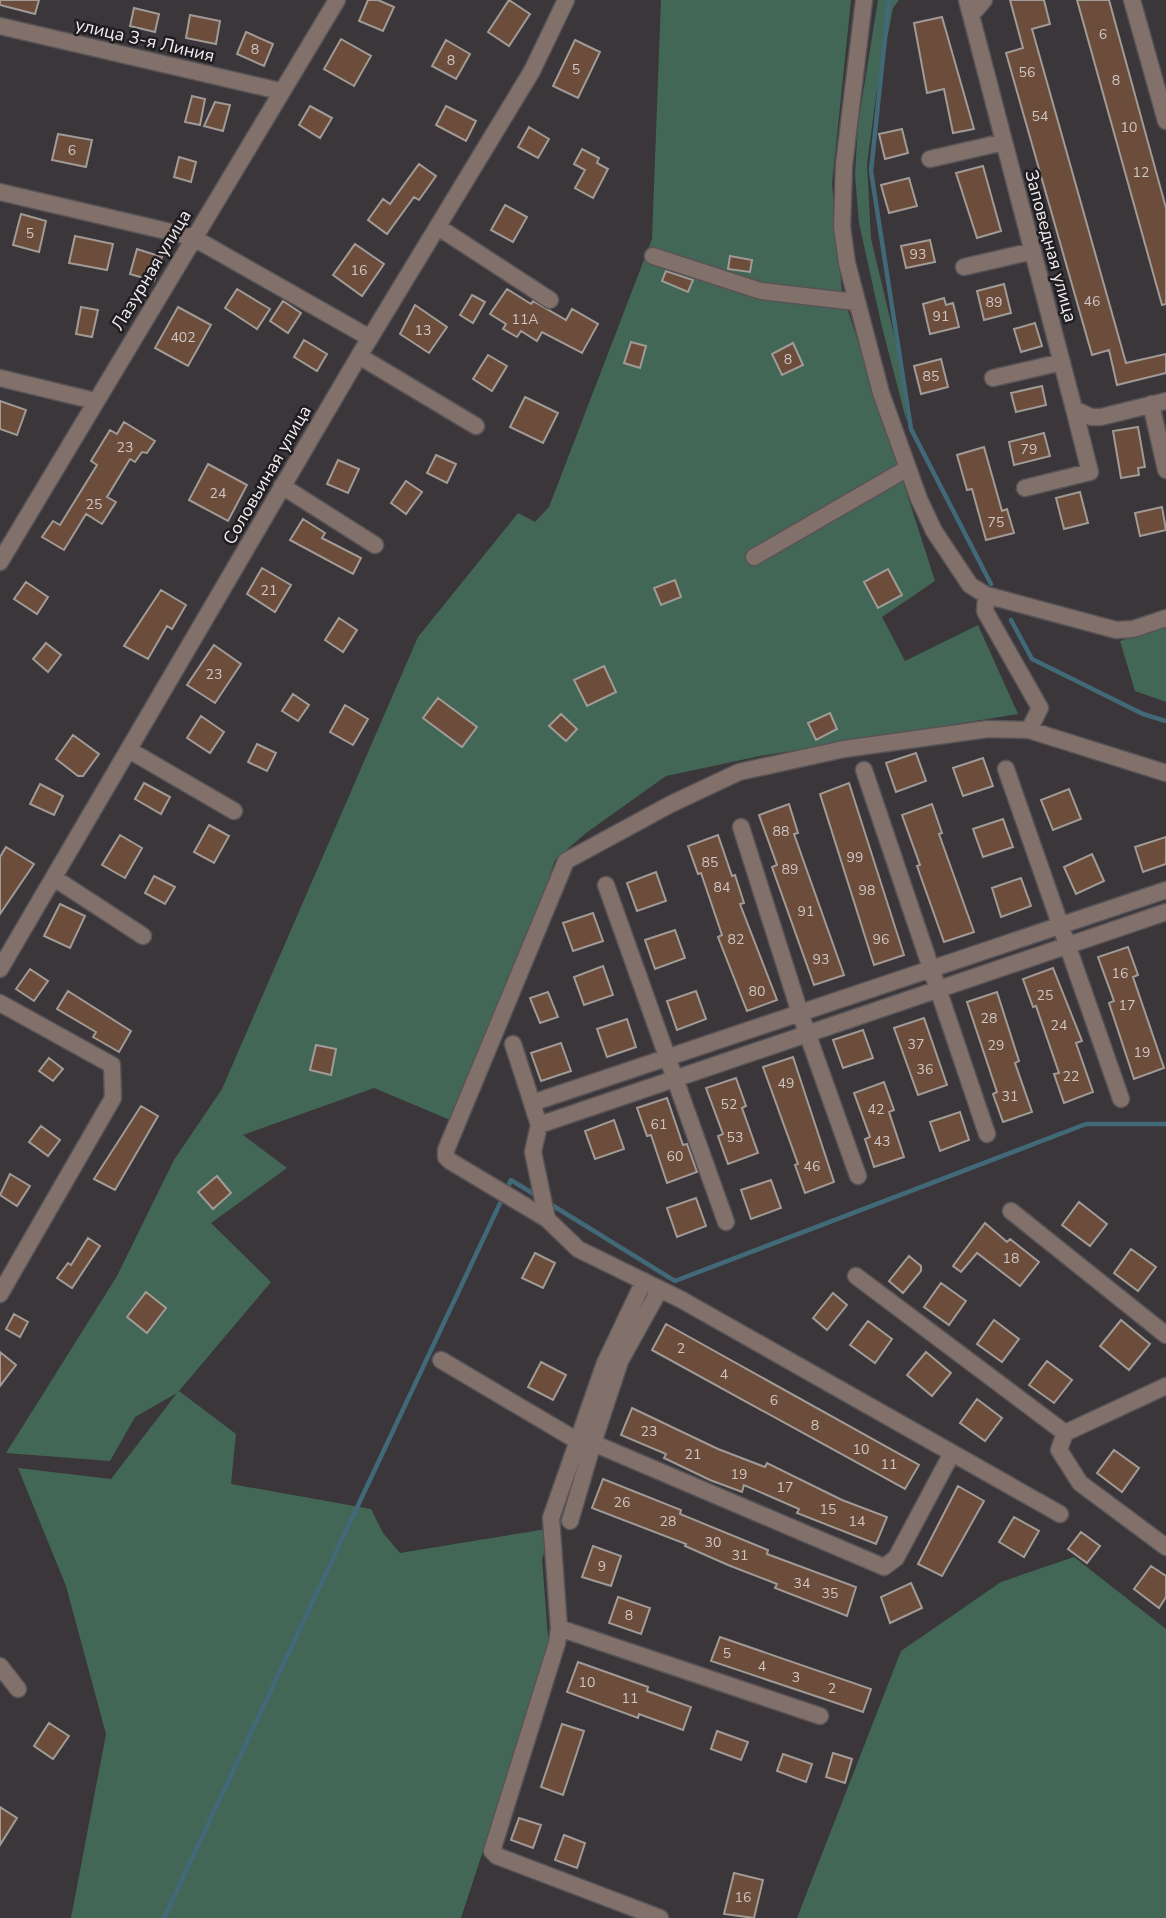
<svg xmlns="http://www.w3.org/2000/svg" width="1166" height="1918" viewBox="0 0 1166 1918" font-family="'Nunito Sans',sans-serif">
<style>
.green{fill:#436757}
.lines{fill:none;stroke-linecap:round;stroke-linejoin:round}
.stream{stroke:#426978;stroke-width:4.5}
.building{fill:#6c4d3b;stroke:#a19b97;stroke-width:2}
.minor-casing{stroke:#575357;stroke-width:19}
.minor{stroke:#81716a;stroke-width:16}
.labels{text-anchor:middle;stroke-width:5;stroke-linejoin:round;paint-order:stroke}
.number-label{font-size:14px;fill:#cfc6c3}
.street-label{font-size:18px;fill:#f0eef0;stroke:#201e20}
</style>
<rect width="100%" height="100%" fill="#3a363a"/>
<!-- green -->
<path class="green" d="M661 0H851L832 184 842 292 935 581 882 617 905 661 978 625 1018 714 760 756 666 776 586 833 555 860 510 997 455 1122 374 1088 243 1135 287 1168 211 1223 271 1282 179 1391 236 1434 231 1484 371 1509 383 1533 400 1553 553 1528 542 1559 549 1650 461 1918H71L106 1734 66 1586 18 1468 111 1479 177 1393 135 1417 110 1461 6 1453 117 1276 174 1160 222 1089 418 637 518 513 535 522 549 507 652 239Z
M878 0H899L893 8 876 96 867 164 871 239 901 364 907 423 882 327 859 223 855 175 858 124Z
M1166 626V702L1135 691 1120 641Z
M1074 1557 1166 1629V1918H797L901 1651 1001 1582Z"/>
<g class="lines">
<!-- stream -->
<path class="stream" d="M889 0 871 171 911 429 991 584
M1011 620 1032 659 1143 714 1166 721
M507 1189 511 1180 537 1196
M547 1202 675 1281 1086 1124H1166
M164 1918 503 1197"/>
</g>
<!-- building -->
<path class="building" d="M0 0H39L35 14 0 5Z
M368 0H378L394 7 383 31 359 21Z
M509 0 530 14 509 46 488 32Z
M1010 0H1044L1050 24 1032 29 1126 363 1166 354V373L1117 385 1109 350 1092 355 1006 53 1023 48Z
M1077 0H1109L1166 208V304L1162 305Z
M134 8 159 14 155 32 130 26Z
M190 15 220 21 216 44 186 38Z
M942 17 974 129 953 133 944 89 927 93 914 23Z
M246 32 273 44 264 66 237 54Z
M341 39 371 56 354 86 324 69Z
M446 40 470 54 456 79 432 66Z
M575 40 600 52 578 98 553 86Z
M192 96 205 99 200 125 185 122Z
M215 102 230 105 223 131 204 126Z
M310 106 332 118 320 138 299 125Z
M446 106 476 121 466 141 436 125Z
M529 127 549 139 538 158 518 147Z
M902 129 908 153 885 159 879 134Z
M58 134 92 140 86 167 52 160Z
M582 149 599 158 597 163 608 169 593 198 575 188 585 170 574 164Z
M179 157 196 162 191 182 174 177Z
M419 164 436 176 419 200 414 197 387 234 368 220 383 199 390 204Z
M983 166 1001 231 977 238 956 173Z
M909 178 917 206 889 213 881 185Z
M505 205 527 217 513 242 491 230Z
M21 214 46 221 39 252 13 245Z
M75 236 113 244 107 270 69 263Z
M930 240 935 262 906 268 901 246Z
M355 244 384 264 362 296 333 275Z
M137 249 162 257 154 281 130 274Z
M730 256 752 260 750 272 728 269Z
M666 271 693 280 688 292 662 281Z
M1004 284 1011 313 984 320 977 291Z
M237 289 270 309 257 329 225 308Z
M507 289 531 304 533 301 566 320 572 309 598 324 582 353 542 332 537 341 521 331 517 337 503 329 506 324 490 314Z
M472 295 485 302 473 323 460 315Z
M944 298 946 305 953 303 959 327 930 334 923 304Z
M283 301 301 313 288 333 270 321Z
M415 305 447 327 429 353 400 334Z
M81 307 98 310 92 337 76 334Z
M178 307 211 325 188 366 155 348Z
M1035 323 1042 346 1021 352 1014 329Z
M304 340 327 354 317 371 294 357Z
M631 342 646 346 640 368 624 363Z
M793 343 803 365 782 375 772 354Z
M488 355 507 366 492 391 473 379Z
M941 359 948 387 921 394 914 366Z
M1042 386 1046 405 1016 412 1011 393Z
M525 397 558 413 543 443 510 427Z
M0 401 26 410 17 435 0 429Z
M124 422 155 441 147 453 142 452 135 462 130 459 107 497 116 502 102 524 86 514 64 550 42 537 53 521 60 525 97 465 91 461 110 430 117 434Z
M1138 427 1145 467 1138 468 1139 475 1121 478 1113 431Z
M1044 433 1050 456 1014 465 1009 442Z
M984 447 1002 511 1007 509 1014 533 986 540 972 489 967 490 957 455Z
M436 455 456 464 447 483 427 473Z
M338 460 359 469 348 493 327 484Z
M208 464 247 485 228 521 189 500Z
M406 481 422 492 406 514 391 503Z
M1080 492 1088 523 1064 529 1056 498Z
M1162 507 1166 530 1140 536 1135 513Z
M303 519 325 533 322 538 361 558 353 574 290 540Z
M262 568 291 585 275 612 247 594Z
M888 569 902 595 878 608 864 582Z
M675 580 681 597 661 605 654 588Z
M26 582 48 597 37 614 14 599Z
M161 590 186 605 172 629 167 626 148 659 124 646Z
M339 618 357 630 343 652 325 640Z
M46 643 61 655 48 672 33 659Z
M214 645 241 664 215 703 187 685Z
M604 666 616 692 587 706 574 680Z
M293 694 309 705 298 721 282 711Z
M438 698 477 727 462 747 423 718Z
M345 705 368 719 353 745 330 732Z
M830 713 837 729 816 740 808 723Z
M561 714 577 729 566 741 549 726Z
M201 716 224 732 210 753 187 738Z
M73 735 99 754 83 776H78L56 759Z
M257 744 276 753 267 771 248 762Z
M916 753 926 781 896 792 886 763Z
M983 758 993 786 963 796 953 768Z
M144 783 170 797 161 814 135 799Z
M849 783 904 955 874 965 820 794Z
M40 784 63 796 54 815 30 804Z
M1069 789 1081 819 1053 830 1041 800Z
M789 804 798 833 794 834 844 975 814 985 772 867 777 865 759 815Z
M932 804 942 833 939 834 974 932 944 942 917 866 920 865 902 815Z
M1003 819 1013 847 983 857 973 829Z
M209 825 229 836 214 863 194 852Z
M120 835 142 848 125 878 102 865Z
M718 835 732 876 735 875 744 903 740 904 777 1000 747 1011 718 937 722 935 701 873 698 874 688 846Z
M1166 837V864L1143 872 1135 847Z
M6 847 34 864 0 914V857Z
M1092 854 1104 881 1076 894 1064 867Z
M656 872 666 901 637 911 627 883Z
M154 876 175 887 165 904 145 893Z
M1021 878 1031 906 1001 917 992 888Z
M60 904 85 916 70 948 44 936Z
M593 913 603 941 573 951 563 923Z
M675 930 685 958 655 969 645 940Z
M1128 947 1138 975 1133 977 1164 1068 1134 1079 1109 1003 1114 1001 1098 957Z
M603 966 613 995 584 1005 574 977Z
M1053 968 1082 1041 1076 1043 1093 1092 1064 1103 1054 1074 1059 1073 1036 1006 1033 1007 1023 979Z
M30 969 48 981 34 1001 16 989Z
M68 991 131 1031 119 1052 93 1037 96 1032 57 1009Z
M696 991 706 1019 677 1030 667 1001Z
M548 992 558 1017 540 1023 530 998Z
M997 992 1019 1061 1015 1063 1032 1112 1003 1122 993 1094 997 1092 967 1002Z
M924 1018 947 1085 918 1095 894 1028Z
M627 1019 636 1047 607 1057 597 1029Z
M863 1030 873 1058 843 1068 833 1040Z
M561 1043 571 1071 541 1081 531 1053Z
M316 1045 336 1049 331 1075 310 1070Z
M793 1057 834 1182 805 1193 795 1165 798 1164 763 1067Z
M49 1058 63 1069 53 1081 39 1071Z
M736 1078 746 1106 742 1108 758 1153 728 1164 718 1136 723 1134 706 1088Z
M884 1082 894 1110 889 1112 904 1157 874 1167 865 1139 870 1137 854 1093Z
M667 1098 683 1145 687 1144 697 1172 667 1183 651 1135 647 1136 637 1108Z
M141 1106 158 1116 115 1190 94 1179Z
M960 1112 969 1140 940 1151 930 1122Z
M614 1120 624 1149 595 1159 585 1131Z
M41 1126 60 1140 48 1156 29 1142Z
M10 1174 30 1186 17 1206 0 1195Z
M217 1176 231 1193 213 1209 198 1192Z
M771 1180 781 1208 751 1219 741 1190Z
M696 1198 706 1226 677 1237 667 1208Z
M1079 1202 1107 1224 1090 1246 1062 1225Z
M985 1223 1007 1242 1010 1239 1039 1262 1020 1286 977 1253 961 1272 953 1266Z
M88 1238 100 1246 72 1288 57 1278 68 1263 71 1265Z
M1131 1249 1156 1267 1138 1291 1114 1273Z
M535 1253 555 1263 543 1288 522 1278Z
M909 1256 921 1266V1271L903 1293 889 1281Z
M941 1283 966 1301 949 1325 924 1307Z
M146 1292 166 1308 147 1333 127 1317Z
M833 1293 847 1305 827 1330 813 1318Z
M14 1314 28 1322 20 1337 6 1329Z
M994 1320 1019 1339 1002 1362 977 1344Z
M1121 1320 1150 1344 1129 1370 1100 1346Z
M868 1321 892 1339 875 1363 850 1345Z
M666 1324 919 1465 905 1489 652 1350Z
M0 1352 16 1365 0 1386Z
M926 1352 951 1373 932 1396 907 1375Z
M1047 1361 1072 1380 1054 1403 1029 1385Z
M541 1362 566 1375 553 1400 528 1387Z
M977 1399 1002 1418 985 1441 960 1423Z
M632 1408 718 1449 765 1467 767 1463 842 1500 887 1517 876 1544 797 1513 799 1509 744 1485 742 1492 710 1480 664 1458 666 1454 621 1435Z
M1114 1450 1139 1468 1122 1492 1097 1473Z
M603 1479 681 1510 680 1514 768 1550 767 1554 856 1587 847 1616 775 1588 777 1584 728 1565 685 1546 686 1544 592 1508Z
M958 1486 984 1501 942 1576 918 1564Z
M1014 1517 1039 1531 1024 1557 999 1542Z
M1081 1532 1100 1546 1087 1563 1068 1549Z
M593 1546 621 1556 611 1586 582 1577Z
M1151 1566 1166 1576V1597L1159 1608 1134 1589Z
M911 1583 922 1608 890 1623 881 1597Z
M618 1597 650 1608 641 1634 609 1623Z
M720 1637 871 1689 863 1712 711 1661Z
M578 1662 648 1687 647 1691 691 1707 683 1730 639 1714 638 1718 567 1692Z
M49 1723 69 1736 53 1759 34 1746Z
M562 1724 584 1731 563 1795 541 1787Z
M717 1731 748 1742 741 1760 711 1749Z
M833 1753 852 1759 845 1783 826 1777Z
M783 1754 812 1764 806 1782 777 1771Z
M0 1807 17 1818 0 1845Z
M519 1818 541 1825 533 1848 511 1840Z
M564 1835 585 1843 577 1868 555 1860Z
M734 1873 763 1880 754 1918 724 1914Z"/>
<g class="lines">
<!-- minor casing -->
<g class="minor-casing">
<path id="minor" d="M864 0 844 165 842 227 847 263 881 393 919 499 934 531 970 585 986 595 1116 630 1133 629 1166 618
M967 0 1074 409 1091 417H1101L1166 401
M1132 0 1166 121
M971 15 984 0
M0 26 280 91
M930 159 1004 142
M0 192 192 237 370 338
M438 227 550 300
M653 256 761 291 856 302
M964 267 1033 251
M359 356 476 426
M0 378 95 401
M993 378 1062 362
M1151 404 1166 470
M282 486 375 545
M1025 488 1090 472 1074 409
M754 557 908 468
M0 562 337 0
M1029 730 1166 773
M129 750 234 811
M1006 769 1121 1099
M864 770 987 1134
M741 827 800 1013 858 1176
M54 878 143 936
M606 885 726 1222
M1166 890 532 1103 539 1125 1166 912
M0 969 359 356 532 71 566 0
M0 1003 112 1065 113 1098 0 1294
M513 1044 532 1103
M539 1125 533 1152 547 1219 578 1249 682 1300 1060 1514
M1011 1211 1166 1335
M547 1219 450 1161 446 1157V1150L566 861 671 804 739 772 844 749 988 729 1029 730 1040 708 985 611 986 595
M856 1276 1065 1433 1166 1386
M644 1281 605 1363 551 1518 559 1628 557 1643 492 1851 497 1856 660 1918
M660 1289 620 1361 593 1443 884 1567 896 1558 952 1453
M441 1360 576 1440
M1065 1433 1059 1450 1080 1483 1166 1547
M570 1521 593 1443
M559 1628 820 1716
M0 1666 18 1689"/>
</g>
<!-- minor -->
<use href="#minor" class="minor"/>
</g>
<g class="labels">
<!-- number labels -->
<g class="number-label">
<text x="1103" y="39">6</text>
<text x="255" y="54">8</text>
<text x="451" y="65">8</text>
<text x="576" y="74">5</text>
<text x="1027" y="77">56</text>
<text x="1116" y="85">8</text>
<text x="1040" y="121">54</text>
<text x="1129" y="132">10</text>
<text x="72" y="155">6</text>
<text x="1141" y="177">12</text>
<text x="30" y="238">5</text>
<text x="918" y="259">93</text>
<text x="359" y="275">16</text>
<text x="1092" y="306">46</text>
<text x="994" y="307">89</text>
<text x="941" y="321">91</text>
<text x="525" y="324">11А</text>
<text x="423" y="335">13</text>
<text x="183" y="342">402</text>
<text x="788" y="364">8</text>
<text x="931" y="381">85</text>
<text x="125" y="452">23</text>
<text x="1029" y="454">79</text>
<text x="218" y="498">24</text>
<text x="94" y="509">25</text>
<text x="996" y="527">75</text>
<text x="269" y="595">21</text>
<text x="214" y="679">23</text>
<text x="781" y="836">88</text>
<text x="855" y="862">99</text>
<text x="710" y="867">85</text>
<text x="790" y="874">89</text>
<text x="722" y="892">84</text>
<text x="867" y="895">98</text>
<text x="806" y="916">91</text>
<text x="736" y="944">82</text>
<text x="881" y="944">96</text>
<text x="821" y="964">93</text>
<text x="1120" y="978">16</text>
<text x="757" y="996">80</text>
<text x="1045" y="1000">25</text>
<text x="1127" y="1010">17</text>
<text x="989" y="1023">28</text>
<text x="1059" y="1030">24</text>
<text x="916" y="1049">37</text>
<text x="996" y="1050">29</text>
<text x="1142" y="1057">19</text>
<text x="925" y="1074">36</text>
<text x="1071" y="1081">22</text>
<text x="786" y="1088">49</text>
<text x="1010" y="1101">31</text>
<text x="729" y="1109">52</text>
<text x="876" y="1114">42</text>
<text x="659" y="1129">61</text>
<text x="735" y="1142">53</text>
<text x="882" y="1146">43</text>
<text x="675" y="1161">60</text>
<text x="812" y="1171">46</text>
<text x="1011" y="1263">18</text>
<text x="681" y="1353">2</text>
<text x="724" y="1379">4</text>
<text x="774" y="1405">6</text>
<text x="815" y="1430">8</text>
<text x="649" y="1436">23</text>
<text x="861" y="1454">10</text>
<text x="693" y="1459">21</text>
<text x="889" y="1469">11</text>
<text x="739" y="1479">19</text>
<text x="785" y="1492">17</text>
<text x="622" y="1507">26</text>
<text x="828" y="1514">15</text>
<text x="668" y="1526">28</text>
<text x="857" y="1526">14</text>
<text x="713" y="1547">30</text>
<text x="740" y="1560">31</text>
<text x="602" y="1571">9</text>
<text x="802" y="1588">34</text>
<text x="830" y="1598">35</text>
<text x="629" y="1620">8</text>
<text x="727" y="1658">5</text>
<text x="762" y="1671">4</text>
<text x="796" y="1682">3</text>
<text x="587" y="1687">10</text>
<text x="832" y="1693">2</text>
<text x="630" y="1703">11</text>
<text x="743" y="1902">16</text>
</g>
<!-- street labels -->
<g class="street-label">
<text transform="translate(145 40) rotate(13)" y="6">улица 3-я Линия</text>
<text transform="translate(1051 246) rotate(75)" y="6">Заповедная улица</text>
<text transform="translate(151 270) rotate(-59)" y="6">Лазурная улица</text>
<text transform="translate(267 475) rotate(-60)" y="6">Соловьиная улица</text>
</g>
</g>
</svg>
